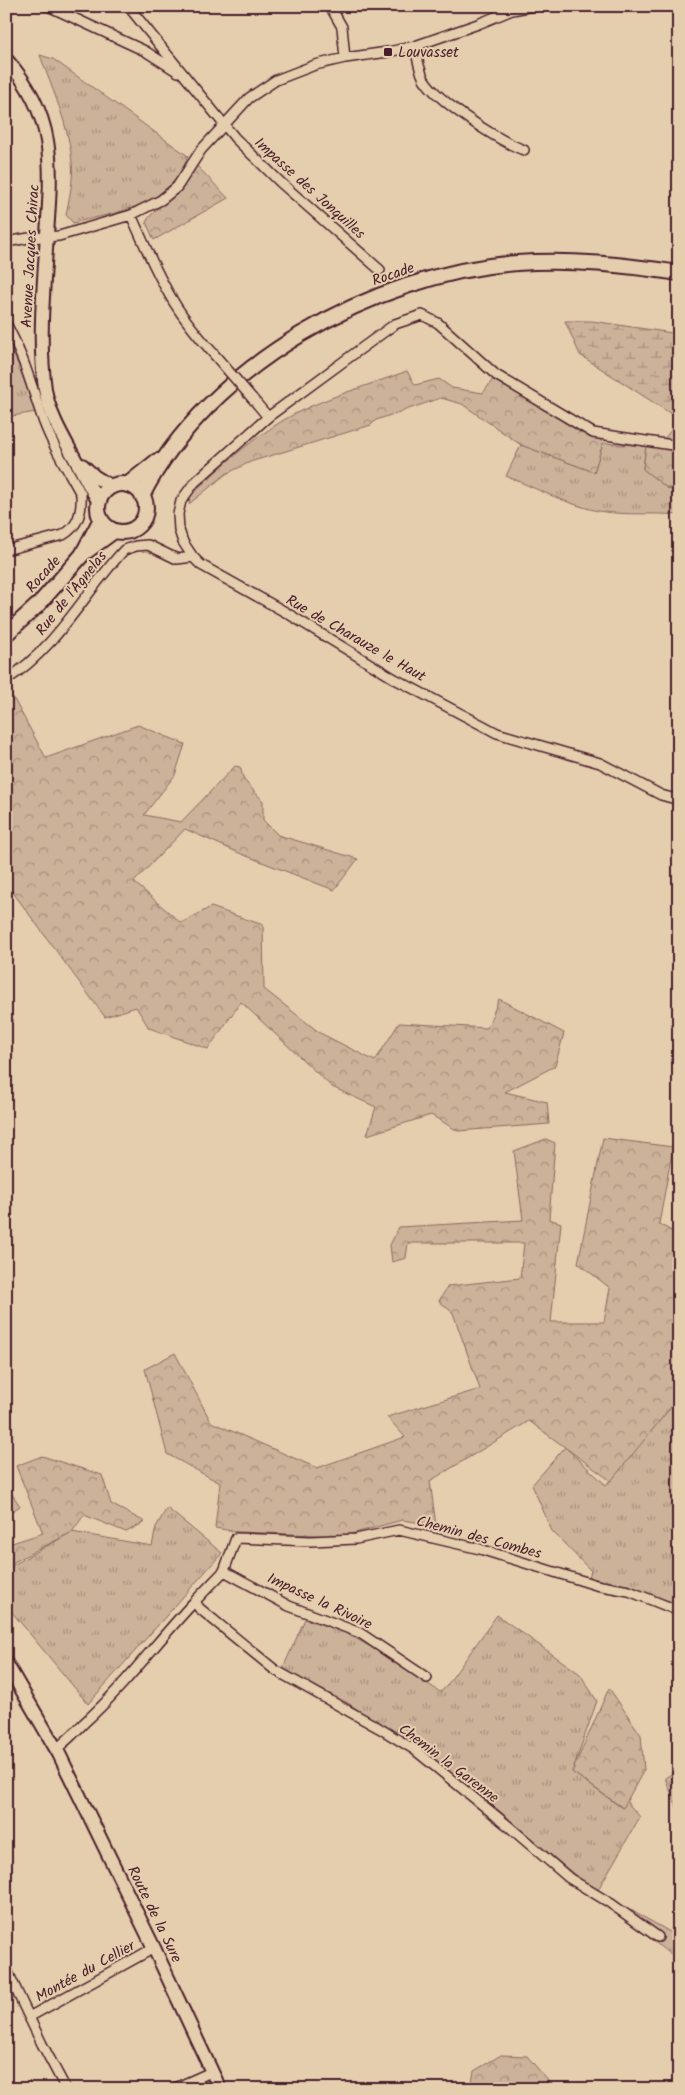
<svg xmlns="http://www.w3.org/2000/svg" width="685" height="2095" viewBox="0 0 685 2095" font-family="Kalam,sans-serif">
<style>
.grass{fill:url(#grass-tufts);stroke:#8b6862}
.forest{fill:url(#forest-crowns);stroke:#8b6862}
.wetland{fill:url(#wetland-marsh);stroke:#8b6862}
.green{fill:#ccb299;stroke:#8b6862}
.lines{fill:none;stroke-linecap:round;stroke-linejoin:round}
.street-casing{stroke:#4a1f2b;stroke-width:12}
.secondary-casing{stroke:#4a1f2b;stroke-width:16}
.primary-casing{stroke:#4a1f2b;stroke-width:18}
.street{stroke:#e5ceae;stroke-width:9}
.secondary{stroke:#e5ceae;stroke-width:12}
.primary{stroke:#e5ceae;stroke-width:14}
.street-bridge-casing{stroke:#4a1f2b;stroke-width:12;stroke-linecap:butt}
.street-bridge{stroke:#e5ceae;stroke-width:9}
.poi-dot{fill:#4a1f2b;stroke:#e5ceae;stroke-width:2}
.labels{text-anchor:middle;stroke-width:4;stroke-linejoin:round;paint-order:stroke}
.poi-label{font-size:15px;fill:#4a1f2b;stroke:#e5ceae;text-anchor:start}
.street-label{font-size:15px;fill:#4a1f2b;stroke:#e5ceae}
</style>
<defs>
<pattern id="grass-tufts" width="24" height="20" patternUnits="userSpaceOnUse" patternTransform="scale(1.25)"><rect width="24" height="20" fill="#ccb299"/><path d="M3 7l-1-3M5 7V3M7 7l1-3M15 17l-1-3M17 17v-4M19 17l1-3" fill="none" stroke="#a8907d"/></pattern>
<pattern id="forest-crowns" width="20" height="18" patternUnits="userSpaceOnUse" patternTransform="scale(1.25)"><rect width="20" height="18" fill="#ccb299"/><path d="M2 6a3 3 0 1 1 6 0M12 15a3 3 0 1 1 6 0" fill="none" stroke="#a8907d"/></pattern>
<pattern id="wetland-marsh" width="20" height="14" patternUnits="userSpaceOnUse" patternTransform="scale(1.25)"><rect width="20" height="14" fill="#ccb299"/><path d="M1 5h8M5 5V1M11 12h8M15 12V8" fill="none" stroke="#a8907d"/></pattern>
</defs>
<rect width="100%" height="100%" fill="#e5ceae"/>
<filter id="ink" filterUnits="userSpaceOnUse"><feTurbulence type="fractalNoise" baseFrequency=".02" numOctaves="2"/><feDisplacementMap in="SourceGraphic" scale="10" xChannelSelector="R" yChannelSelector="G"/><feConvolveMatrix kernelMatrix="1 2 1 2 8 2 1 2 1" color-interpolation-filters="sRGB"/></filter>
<g filter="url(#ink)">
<!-- grass -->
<path class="grass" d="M40 55 53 59 188 156C170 207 120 211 73 223L66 215C69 198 74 179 72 162 69 125 52 89 40 55Z
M6 339 18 364 36 412 6 417Z
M603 443 646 446 643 469 667 488 679 493V515C648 512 615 517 586 508 559 500 532 487 506 476L521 445 594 472Z
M679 1397V1604L589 1577 591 1571 552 1531 532 1485 565 1447 606 1485Z
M167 1508 222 1553 88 1704 6 1605V1569L72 1532 152 1546 156 1527Z
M497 1615 580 1674 597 1701 572 1772 622 1808 626 1801 640 1817 596 1893 490 1803 348 1703 282 1670 305 1619 344 1632 382 1653 440 1692 445 1688Z
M679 1769V1812L665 1778Z"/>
<!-- forest -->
<path class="forest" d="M197 166 228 198 154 240 146 222C153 210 165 204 175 194 184 186 190 176 197 166Z
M407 371 415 385 439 379 452 388 483 393 496 375 593 433 603 443 594 472 521 445 462 404 441 398 376 420 371 425 250 462 226 474 189 504 190 496C219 468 248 442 282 421 318 399 368 386 407 371Z
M679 420V493L667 488 643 469 646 446 664 439Z
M10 692 46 758 138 725 185 744 175 775 144 815 181 822 235 766 240 767 244 780 263 801V820L278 835 358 859 334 890 239 853 185 829 134 882 181 923 211 907 263 925 264 989 320 1033 375 1061 399 1023 487 1028 499 999 564 1033 555 1066 505 1092 547 1102 549 1124 458 1131 431 1115 367 1135 376 1107 332 1087 241 1002 208 1049 149 1028 136 1007 105 1017 6 883V694Z
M603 1138 673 1147 659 1224 679 1235V1397L611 1481 529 1421 430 1481 436 1525 402 1520 344 1536 238 1532 215 1528 220 1483 167 1454 145 1369 175 1353 211 1422 317 1468 405 1437 387 1417 480 1389 453 1313 439 1301 448 1286 520 1278 524 1243H408L406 1258 392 1262 390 1245 399 1227 523 1220 514 1151 546 1139 555 1143 549 1219 561 1223 551 1322H604L610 1288 578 1263Z
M42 1456 102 1475 111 1504 145 1522 126 1532 84 1515 72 1532 6 1566V1545L43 1533 16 1466Z
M609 1688 641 1735 644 1770 623 1808 572 1772Z
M631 1910 679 1937V1957L667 1952 628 1921Z
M501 2055 527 2056 555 2089H471L474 2071Z"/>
<!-- wetland -->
<path class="wetland" d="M565 321H592L679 334V419L580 355Z"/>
<!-- green -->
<path class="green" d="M8 1488 20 1506 6 1515V1489Z"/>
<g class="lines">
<!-- street casing -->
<g class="street-casing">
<path id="street" d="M48 6 145 51 178 72
M128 6 235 138 280 182 380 270
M330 6 342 27 345 58
M415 46C417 58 419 69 424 79 438 102 499 141 524 150
M131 215C145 245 157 276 175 304 189 327 208 347 225 367
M6 242 29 238 59 236 131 215 161 200 177 187 201 150 249 98 276 80 315 65 345 58 388 52 415 46 478 24 512 10 534 6
M6 323C23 355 30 381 41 414 50 442 67 468 81 494 82 511 79 526 63 535L6 550
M252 398 268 417
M679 446 593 433 496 375 438 323 422 315 395 324 355 353 268 417 194 483 181 501 178 514 179 530 183 542 193 557 201 565 287 613 395 679 497 733 600 763 661 795 679 800
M6 680C56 649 85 592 124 550L136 546 148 545 177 559 193 557
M224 1571 289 1606 360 1633 427 1678
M56 1749C66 1742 75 1732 84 1723 125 1686 157 1641 195 1601
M658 1937 610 1903 569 1878 506 1824 415 1750 379 1728 275 1670 199 1608 195 1601 224 1571 236 1538 311 1541 356 1539 399 1530 480 1549 596 1585 629 1591 679 1611
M6 1968 29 2017
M66 2089 42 2044 29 2017 154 1948
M173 2089 211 2072"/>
</g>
<!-- secondary casing -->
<g class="secondary-casing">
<path id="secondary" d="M6 59C56 115 52 165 47 234 44 284 38 340 45 389 49 414 63 437 75 459 83 473 90 488 99 502
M82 465 94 476 112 487
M6 1663 59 1754 154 1948 220 2089"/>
</g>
<!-- primary casing -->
<g class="primary-casing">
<path id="primary" d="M98 508a24 24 0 1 1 48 0a24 24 0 1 1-48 0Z
M127 485 157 461
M142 496C208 365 374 274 517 263 571 259 625 265 679 273
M84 553 114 531
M6 634 38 605 82 555 101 519"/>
</g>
<!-- street -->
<use href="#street" class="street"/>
<!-- secondary -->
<use href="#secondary" class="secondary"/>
<!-- primary -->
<use href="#primary" class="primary"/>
<!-- street-bridge casing -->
<g class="street-bridge-casing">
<path id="street-bridge" d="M225 367 252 398"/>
</g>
<!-- street-bridge -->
<use href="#street-bridge" class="street-bridge"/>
</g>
</g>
<!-- markers -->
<rect class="poi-dot" x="383" y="47" width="10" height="10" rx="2.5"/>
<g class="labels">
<!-- poi labels -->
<g class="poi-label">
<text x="398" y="57">Louvasset</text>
</g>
<!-- street labels -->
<g class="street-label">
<text transform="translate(310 188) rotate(42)" y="5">Impasse des Jonquilles</text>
<text transform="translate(30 256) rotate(-87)" y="5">Avenue Jacques Chirac</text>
<text transform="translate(393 274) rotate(-19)" y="5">Rocade</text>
<text transform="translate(43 574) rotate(-48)" y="5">Rocade</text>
<text transform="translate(71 593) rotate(-51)" y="5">Rue de l'Agnelas</text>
<text transform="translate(356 638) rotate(30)" y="5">Rue de Charauze le Haut</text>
<text transform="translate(479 1537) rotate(15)" y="5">Chemin des Combes</text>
<text transform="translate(320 1601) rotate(25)" y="5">Impasse la Rivoire</text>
<text transform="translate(449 1763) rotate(37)" y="5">Chemin la Garenne</text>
<text transform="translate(155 1914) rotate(64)" y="5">Route de la Sure</text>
<text transform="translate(85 1971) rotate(-29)" y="5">Montée du Cellier</text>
</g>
</g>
<!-- margin -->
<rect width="685" height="2095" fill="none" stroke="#e5ceae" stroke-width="25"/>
<rect x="12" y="12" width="660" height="2070" fill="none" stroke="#4a1f2b" stroke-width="2" filter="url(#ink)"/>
</svg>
